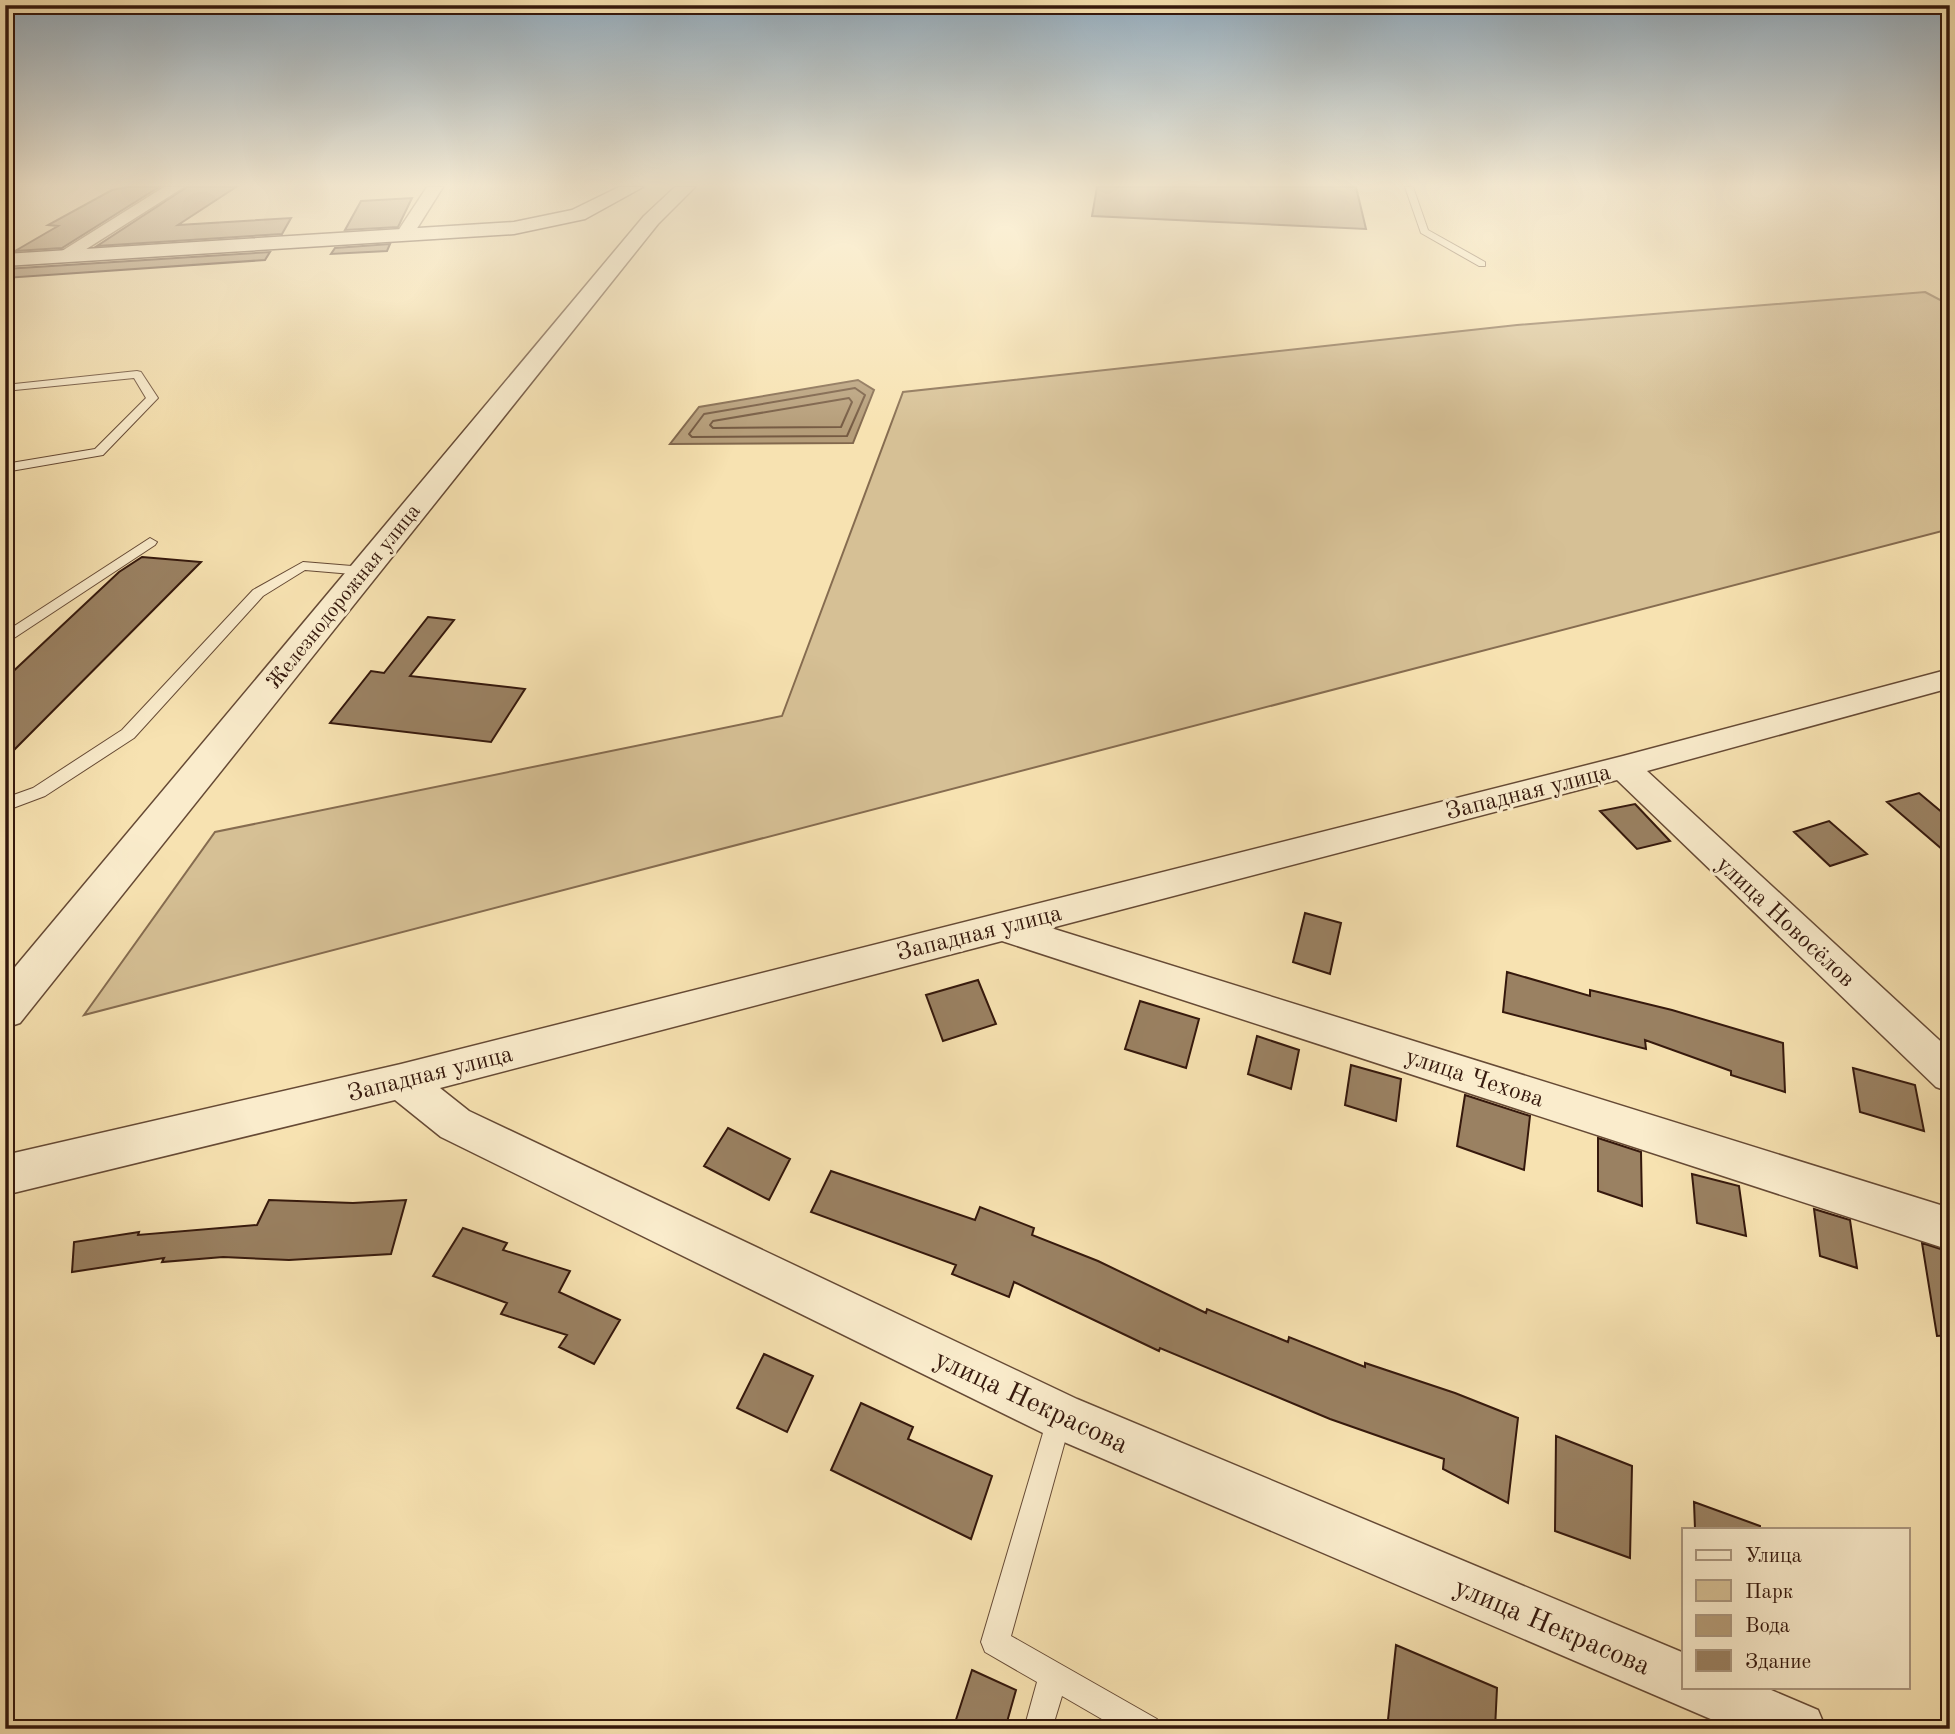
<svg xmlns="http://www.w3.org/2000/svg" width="1955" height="1734" viewBox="0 0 1955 1734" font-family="'Old Standard TT',serif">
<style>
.green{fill:#d6c095;stroke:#866c50;stroke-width:2}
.water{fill:#b59d79;stroke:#82684d;stroke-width:2}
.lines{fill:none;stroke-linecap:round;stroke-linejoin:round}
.shore{stroke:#755a42;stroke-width:2}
.building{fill:#9a8162;stroke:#35180c;stroke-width:2}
.service-casing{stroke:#664a35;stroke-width:2}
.minor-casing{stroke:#664a35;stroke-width:3}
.tertiary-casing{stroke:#664a35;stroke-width:3}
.secondary-casing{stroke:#35180c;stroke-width:3}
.service{fill:#faeccc;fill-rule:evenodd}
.minor{fill:#faeccc;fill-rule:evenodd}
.tertiary{fill:#faeccc;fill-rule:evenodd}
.secondary{fill:#faeccc;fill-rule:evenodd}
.labels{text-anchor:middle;stroke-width:6;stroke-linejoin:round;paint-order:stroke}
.far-street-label{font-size:21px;fill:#35180c;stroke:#faeccc}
.street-label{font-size:24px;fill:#35180c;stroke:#faeccc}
.near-street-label{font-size:28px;fill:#35180c;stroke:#faeccc}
</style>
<rect width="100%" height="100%" fill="#f7e2b1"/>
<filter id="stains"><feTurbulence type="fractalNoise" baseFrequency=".00286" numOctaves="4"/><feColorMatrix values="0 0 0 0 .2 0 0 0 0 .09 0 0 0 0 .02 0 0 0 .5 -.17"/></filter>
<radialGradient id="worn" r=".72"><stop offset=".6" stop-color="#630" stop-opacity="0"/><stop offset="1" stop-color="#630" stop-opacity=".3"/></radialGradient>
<!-- green -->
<path class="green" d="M1925 292 1950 305V529L84 1015 215 832 782 716 903 392 1517 325Z"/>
<!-- water -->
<path class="water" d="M858 380 874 390 853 443 670 444 699 407Z"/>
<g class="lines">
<!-- shore -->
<path class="shore" d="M855 388 865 395 847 436 692 437 689 434 704 414Z
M849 398 852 402 841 427 713 428 710 425 713 421Z"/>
</g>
<!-- building -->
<path class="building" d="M127 187H159L62 248 15 251 58 226 48 225 112 190Z
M187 187H236L178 225 291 218 282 234 97 246Z
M1097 187H1356L1366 229 1092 216Z
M412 198 398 227 345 230 361 201Z
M390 244 387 251 331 254 335 248Z
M270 252 265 260 5 278V269Z
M142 557 201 562 5 759V679L119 572Z
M428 617 454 620 410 676 525 689 491 742 330 723 371 671 384 673Z
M1919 793 1950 819V856L1887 802Z
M1635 804 1670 841 1637 849 1600 811Z
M1829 821 1867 854 1830 866 1794 832Z
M1305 913 1341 923 1330 974 1293 962Z
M1507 972 1590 996V990L1672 1010 1783 1043 1785 1092 1731 1075V1071L1645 1040 1646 1049 1503 1012Z
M978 980 996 1024 943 1041 926 995Z
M1140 1001 1199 1019 1186 1068 1125 1049Z
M1257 1036 1299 1050 1291 1089 1248 1074Z
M1351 1065 1401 1079 1396 1121 1345 1105Z
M1853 1068 1915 1085 1924 1131 1860 1112Z
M1465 1095 1530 1116 1524 1170 1457 1146Z
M728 1128 790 1159 769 1200 704 1166Z
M1598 1138 1641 1152 1642 1206 1598 1191Z
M831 1171 975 1220 980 1207 1034 1228 1032 1235 1098 1261 1206 1313 1207 1309 1288 1342 1289 1337 1365 1367V1363L1455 1393 1518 1418 1508 1503 1443 1469 1444 1459 1330 1419 1160 1348 1159 1351 1014 1282 1009 1297 952 1274 956 1265 811 1212Z
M1692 1174 1739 1186 1746 1236 1697 1223Z
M269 1200 353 1203 406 1200 391 1254 289 1260 223 1257 162 1262 164 1258 72 1272 74 1242 139 1232 138 1235 257 1225Z
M1814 1209 1850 1220 1857 1268 1820 1256Z
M463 1228 507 1243 503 1250 570 1271 559 1292 620 1320 594 1364 559 1347 567 1335 501 1314 507 1303 433 1276Z
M1922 1243 1950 1252V1335L1937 1336Z
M764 1354 813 1376 787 1432 737 1408Z
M861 1403 913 1427 908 1439 992 1476 971 1539 831 1470Z
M1556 1436 1632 1466 1630 1558 1555 1531Z
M1694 1502 1760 1526V1529H1695Z
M1396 1645 1497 1688 1495 1729H1387Z
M972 1670 1016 1690 1005 1729H953Z"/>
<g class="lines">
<!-- service casing -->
<g class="service-casing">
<path id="service" d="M1405 187H1413L1428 230 1485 262V266H1479L1421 233Z
M137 371 141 372 158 398 103 455 5 472V464L95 449 146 398 134 378 5 391V385Z
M150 538 157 542 155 545 5 644V632Z
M303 562 364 567 371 571 364 575 305 570 263 596 134 738 45 796 5 811V798L33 788 122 730 253 590Z
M1060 1404 1069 1407 1072 1416 1011 1636 1157 1719 1161 1729H1119L1062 1696 1052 1729H1024L1037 1682 985 1652 981 1642 1048 1416 1051 1407Z"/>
</g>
<!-- minor casing -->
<g class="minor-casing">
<path id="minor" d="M164 187H184L69 260 63 261 54 256Z
M427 187H443L411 238H399L396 234Z
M1950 669V688L1647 771 1950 1050V1092L1936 1087 1617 780 1051 928 1950 1208V1250L1002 941 440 1088 469 1111 1077 1399 1684 1653V1687H1764L1818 1710 1826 1729H1734L1043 1433 441 1137 395 1100 5 1195V1155L401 1064 1623 756Z"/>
</g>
<!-- tertiary casing -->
<g class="tertiary-casing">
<path id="tertiary" d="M675 187H695L658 224 20 1023 5 1028V979L644 216Z"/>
</g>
<!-- secondary casing -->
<g class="secondary-casing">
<path id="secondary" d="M619 187H643L585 219 514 234 5 266V254L514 222 572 210Z"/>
</g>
<!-- service -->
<use href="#service" class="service"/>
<!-- minor -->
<use href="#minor" class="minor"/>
<!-- tertiary -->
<use href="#tertiary" class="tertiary"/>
<!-- secondary -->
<use href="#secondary" class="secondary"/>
</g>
<!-- sky -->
<linearGradient id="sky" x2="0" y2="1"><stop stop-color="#93abbc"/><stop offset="0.43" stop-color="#fbf2dc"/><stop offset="1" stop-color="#fbf2dc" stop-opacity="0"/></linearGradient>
<rect width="1955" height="430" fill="url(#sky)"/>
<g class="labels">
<!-- far-street labels -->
<g class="far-street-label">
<text transform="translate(343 596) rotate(-51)" y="7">Железнодорожная улица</text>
</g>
<!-- street labels -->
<g class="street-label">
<text transform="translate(1528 791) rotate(-14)" y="8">Западная улица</text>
<text transform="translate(1786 921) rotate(43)" y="8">улица Новосёлов</text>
<text transform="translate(979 932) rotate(-14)" y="8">Западная улица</text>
<text transform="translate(430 1073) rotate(-14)" y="8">Западная улица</text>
<text transform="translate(1475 1077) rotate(18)" y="8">улица Чехова</text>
</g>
<!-- near-street labels -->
<g class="near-street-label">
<text transform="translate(1032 1400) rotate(25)" y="10">улица Некрасова</text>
<text transform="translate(1553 1625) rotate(23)" y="10">улица Некрасова</text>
</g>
</g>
<!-- margin -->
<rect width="1955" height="1734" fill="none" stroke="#f7e2b1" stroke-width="28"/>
<rect x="7" y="7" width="1941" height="1720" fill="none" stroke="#35180c" stroke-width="3.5"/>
<rect x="14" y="14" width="1927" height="1706" fill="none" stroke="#35180c" stroke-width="2"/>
<!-- legend -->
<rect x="1682" y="1528" width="228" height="161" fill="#faeccc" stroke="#ab977f" stroke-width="2"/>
<rect x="1696" y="1550" width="35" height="10" fill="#faeccc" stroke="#ab977f" stroke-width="2"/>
<text x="1745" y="1562" font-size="21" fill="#35180c">Улица</text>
<rect x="1696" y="1580" width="35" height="21" fill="#d6c095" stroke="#ab977f" stroke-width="2"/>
<text x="1745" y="1598" font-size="21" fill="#35180c">Парк</text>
<rect x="1696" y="1615" width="35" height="21" fill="#b59d79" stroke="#ab977f" stroke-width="2"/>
<text x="1745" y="1632" font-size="21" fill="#35180c">Вода</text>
<rect x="1696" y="1650" width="35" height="21" fill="#9a8162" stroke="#ab977f" stroke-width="2"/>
<text x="1745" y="1668" font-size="21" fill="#35180c">Здание</text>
<rect width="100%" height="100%" filter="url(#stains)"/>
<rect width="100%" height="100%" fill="url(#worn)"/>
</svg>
